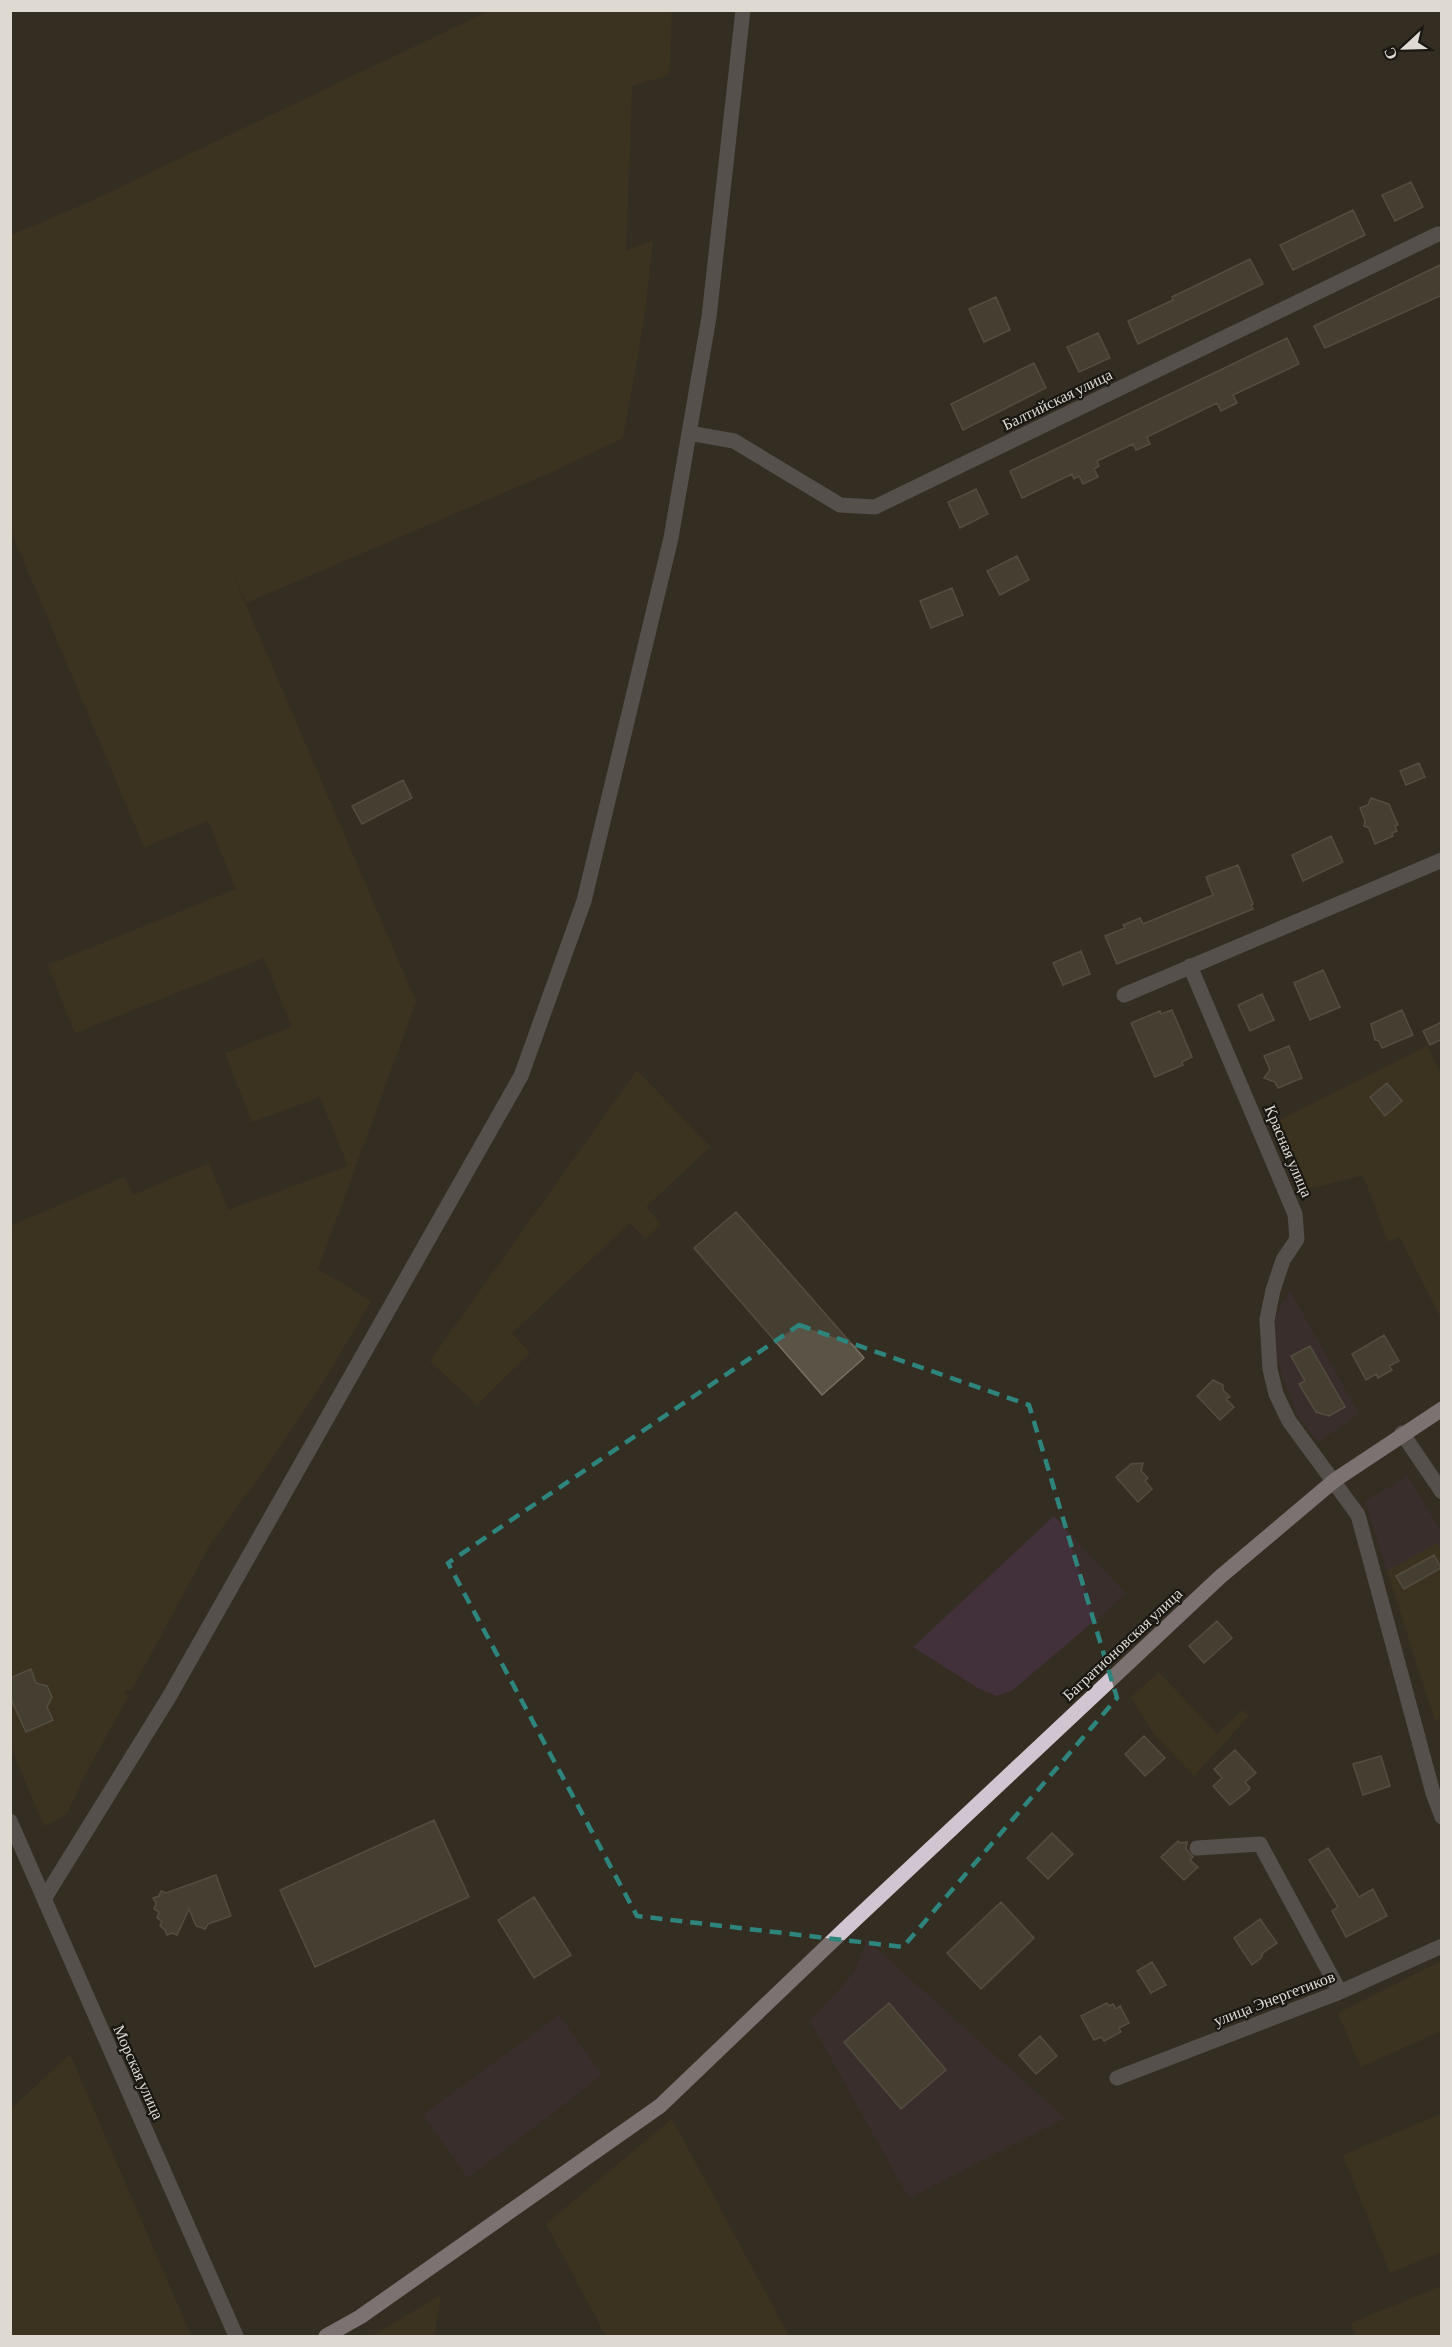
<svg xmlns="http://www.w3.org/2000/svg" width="1452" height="2347" viewBox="0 0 1452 2347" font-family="'Crimson Pro',serif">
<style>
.commercial{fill:#42303a}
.green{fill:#44381d}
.building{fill:#5a5446;stroke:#787163;stroke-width:1.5}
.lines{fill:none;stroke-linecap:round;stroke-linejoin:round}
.minor{stroke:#7f7a80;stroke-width:15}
.major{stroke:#d0c5d1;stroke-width:15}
.marked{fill:none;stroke:#2e857d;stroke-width:4.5;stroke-dasharray:12 8;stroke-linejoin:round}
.labels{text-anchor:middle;stroke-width:4.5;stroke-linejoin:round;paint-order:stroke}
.street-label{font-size:16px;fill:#dedad2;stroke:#191711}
</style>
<rect width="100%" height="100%" fill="#342e22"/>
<!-- commercial -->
<path class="commercial" d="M1290 1291 1359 1414 1318 1442 1298 1416 1283 1378 1277 1357 1275 1316Z
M1408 1476 1441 1532V1551L1437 1544 1387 1571 1365 1501Z
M1054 1516 1126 1594 1013 1690 997 1696 979 1689 913 1647Z
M867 1940 980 2042 1065 2118 909 2198 810 2021 854 1973Z
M559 2015 602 2075 468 2178 423 2115Z"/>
<!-- green -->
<path class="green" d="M489 11H672L669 75 632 86 626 251 653 240 644 320 623 438 552 472 246 603 223 547 245 603 416 1002 318 1269 371 1301 324 1381 263 1472 211 1543 131 1691 127 1689 124 1694 128 1696 81 1783 67 1814 44 1826 11 1747V1226L124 1177 133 1195 209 1163 228 1210 348 1166 320 1097 252 1122 225 1053 292 1027 264 958 75 1033 48 965 236 889 208 821 144 847 12 533 11 534V235L85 204Z
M1427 1046 1441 1075V1318L1399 1236 1388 1242 1363 1175 1305 1190 1277 1121Z
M637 1070 710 1147 646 1207 661 1224 646 1239 630 1223 512 1333 530 1353 477 1405 430 1361Z
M1437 1543 1441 1551V1718L1435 1720 1387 1571Z
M1159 1672 1217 1734 1243 1710 1249 1716 1194 1776 1153 1733 1131 1697Z
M1441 1961V2031L1361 2067 1338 2013Z
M70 2054 191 2336H11V2109Z
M1441 2114V2252L1390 2273 1343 2155Z
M672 2119 789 2336H606L546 2224Z
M1441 2286V2336H1356L1351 2323Z
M441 2295 434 2336H372Z"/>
<!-- building -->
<path class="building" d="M1411 182 1423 207 1395 221 1382 195Z
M1353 210 1365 235 1293 270 1280 245Z
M1250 259 1263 284 1138 344 1128 321 1173 300 1172 297Z
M1442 264V295L1325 348 1314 326Z
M996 297 1010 330 984 342 969 309Z
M1098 333 1110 358 1079 372 1067 347Z
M1287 338 1299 364 1233 395 1237 403 1221 411 1217 403 1147 437 1150 444 1136 450 1133 444 1097 461 1099 466 1094 469 1098 477 1083 484 1079 476 1074 479 1072 474 1022 498 1010 471Z
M1034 363 1046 388 963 430 951 404Z
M976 489 988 514 960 528 948 502Z
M1017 556 1029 580 1000 595 987 571Z
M952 588 963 615 931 628 920 601Z
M1419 763 1425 777 1406 785 1400 771Z
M403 780 412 798 362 824 352 806Z
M1371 798 1389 804 1398 825 1395 826 1397 831 1392 833 1393 836 1375 844 1369 828 1364 826 1365 821 1360 808 1368 805Z
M1331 836 1343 862 1303 881 1292 855Z
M1238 865 1253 904 1251 905 1253 909 1117 964 1105 936 1125 928 1123 925 1140 918 1143 924 1213 895 1206 877Z
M1081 951 1090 974 1063 985 1053 963Z
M1323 970 1340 1007 1310 1020 1294 983Z
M1262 994 1274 1020 1250 1031 1238 1005Z
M1172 1010 1192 1057 1182 1062 1183 1065 1155 1077 1131 1023 1160 1011 1161 1014Z
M1402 1010 1413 1035 1382 1048 1379 1041 1375 1040 1371 1024Z
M1442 1022V1039L1430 1045 1423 1031Z
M1289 1046 1302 1078 1278 1088 1275 1082 1264 1078 1270 1070 1264 1056Z
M1387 1083 1402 1101 1385 1116 1370 1097Z
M736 1212 864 1358 822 1395 694 1248Z
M1384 1335 1399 1361 1389 1366 1392 1370 1378 1378 1376 1374 1366 1380 1352 1354Z
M1310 1346 1345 1407 1329 1416 1316 1412 1299 1384 1305 1381 1291 1356Z
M1213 1380 1223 1385V1390L1230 1397 1226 1399 1234 1407 1220 1420 1197 1396Z
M1143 1463 1141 1471 1148 1478 1145 1481 1152 1489 1138 1502 1116 1477 1131 1464Z
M1434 1555 1441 1568 1404 1589 1396 1576Z
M1217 1621 1232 1638 1204 1663 1189 1646Z
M31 1669 36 1683 47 1686 52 1697 47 1707 53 1720 26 1732 10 1697V1678Z
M1144 1736 1165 1758 1145 1776 1125 1754Z
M1235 1750 1256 1773 1245 1782 1250 1788 1249 1790 1230 1805 1213 1786 1222 1778 1214 1769Z
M1381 1756 1390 1786 1363 1795 1353 1764Z
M434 1820 469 1897 315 1967 280 1890Z
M1052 1833 1073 1854 1048 1879 1027 1858Z
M1178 1841 1180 1843 1187 1842 1186 1849 1193 1857 1190 1860 1198 1867 1184 1880 1161 1857Z
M1328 1848 1359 1897 1373 1889 1387 1916 1346 1937 1332 1911 1338 1907 1309 1860Z
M216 1875 231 1916 208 1924 205 1929 196 1926 189 1909 177 1935 172 1933 167 1935 165 1930 160 1926 162 1921 157 1918 159 1912 154 1909 156 1903 153 1898 159 1896 161 1891 166 1893Z
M534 1897 571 1955 534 1978 498 1920Z
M1001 1902 1034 1938 981 1989 947 1953Z
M1260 1919 1277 1943 1263 1953 1261 1958 1252 1965 1234 1938Z
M1152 1962 1166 1985 1151 1993 1137 1971Z
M889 2003 946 2070 901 2109 844 2042Z
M1107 2003 1109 2006 1113 2004 1116 2009 1120 2006 1129 2023 1119 2028 1121 2032 1104 2041 1101 2037 1094 2040 1081 2016Z
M1040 2036 1057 2056 1036 2074 1019 2055Z"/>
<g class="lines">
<!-- minor -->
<path class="minor" d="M689 433 734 441 840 505 875 507 1438 234
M1190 966 1295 1214 1297 1239 1283 1260 1273 1290 1267 1320 1270 1369 1276 1394 1289 1421 1358 1515 1433 1793 1442 1817
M1124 995 1442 860
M1402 1433 1442 1492
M10 1821 236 2336
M1197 1848 1260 1844 1340 1992
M44 1899 169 1697 521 1076 584 901 671 538 709 317 743 10
M1117 2078 1340 1992 1442 1946"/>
<!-- major -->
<path class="major" d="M326 2336 360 2317 660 2106 845 1929 1220 1577 1335 1480 1442 1409"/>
</g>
<!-- marked area -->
<path d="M0 0H1452V2347H0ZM799 1325 1029 1405 1117 1698 903 1947 637 1916 448 1563Z" fill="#342e22" fill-opacity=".55" fill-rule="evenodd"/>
<path class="marked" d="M799 1325 1029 1405 1117 1698 903 1947 637 1916 448 1563Z"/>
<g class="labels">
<!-- street labels -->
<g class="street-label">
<text transform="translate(1057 399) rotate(-26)" y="6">Балтийская улица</text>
<text transform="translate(1289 1151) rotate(67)" y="6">Красная улица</text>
<text transform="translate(1122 1644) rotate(-43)" y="6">Багратионовская улица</text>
<text transform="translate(1274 1998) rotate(-21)" y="6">улица Энергетиков</text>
<text transform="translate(139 2072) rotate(66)" y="6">Морская улица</text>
</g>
</g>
<!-- border -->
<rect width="1452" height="2347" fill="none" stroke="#dedad2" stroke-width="24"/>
<!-- north arrow -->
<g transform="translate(1404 48) rotate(248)" stroke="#191711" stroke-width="4.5" paint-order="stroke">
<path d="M0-4.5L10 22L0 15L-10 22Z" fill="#dedad2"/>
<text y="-9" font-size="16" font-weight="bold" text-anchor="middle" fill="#dedad2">С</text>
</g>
</svg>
